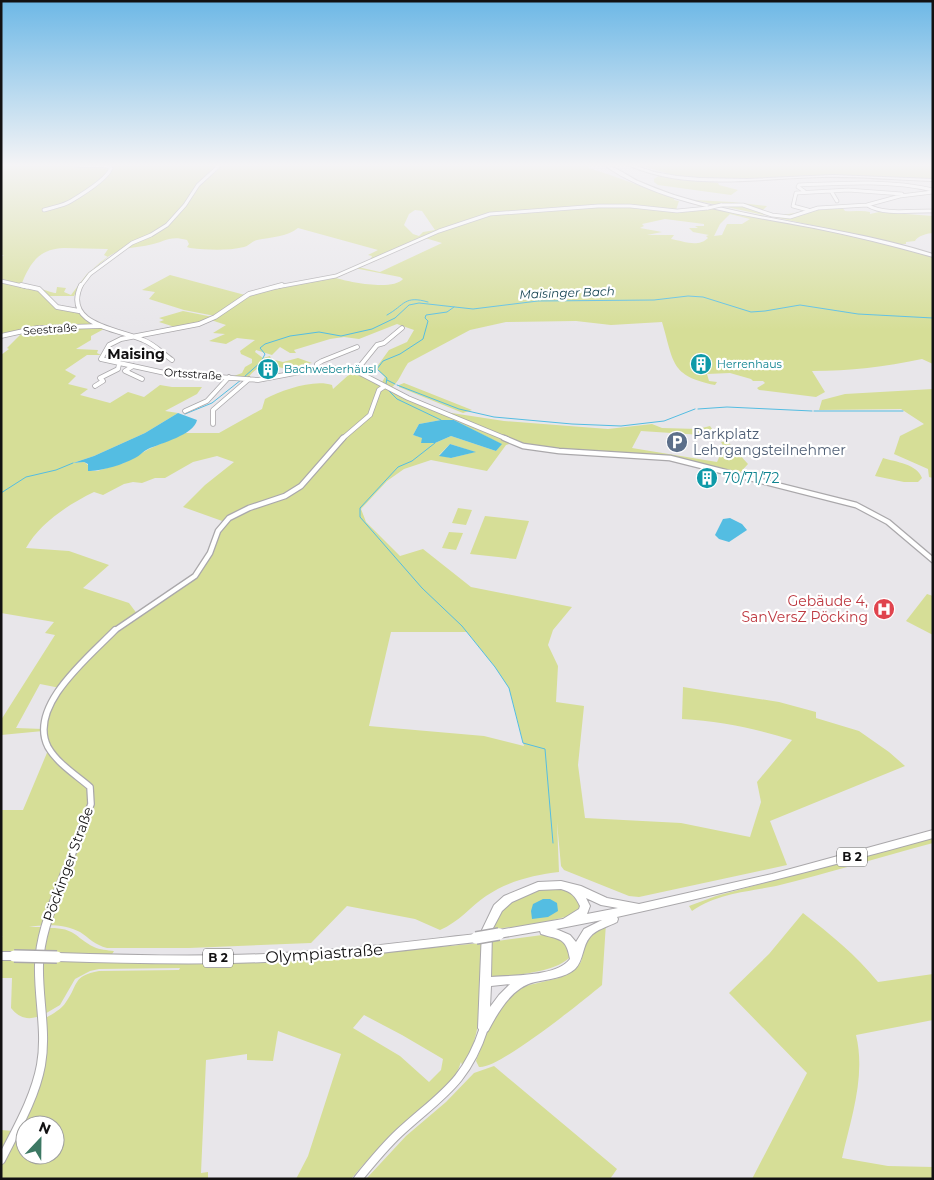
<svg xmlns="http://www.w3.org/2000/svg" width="934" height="1180" viewBox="0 0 934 1180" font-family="Montserrat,sans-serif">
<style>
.green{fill:#d6de97;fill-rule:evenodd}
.water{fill:#54bde2}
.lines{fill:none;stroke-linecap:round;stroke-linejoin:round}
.stream{stroke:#54bde2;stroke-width:1}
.street-far4-casing{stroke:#aaa8ab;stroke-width:4.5}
.street-far3-casing{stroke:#aaa8ab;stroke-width:5.5}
.street-far2-casing{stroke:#aaa8ab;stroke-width:7}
.street-far1-casing{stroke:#aaa8ab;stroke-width:8}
.street-casing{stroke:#aaa8ab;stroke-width:10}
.secondary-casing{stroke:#aaa8ab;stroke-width:2}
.primary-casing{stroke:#aaa8ab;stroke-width:2}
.street-far4{stroke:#fff;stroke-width:3}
.street-far3{stroke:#fff;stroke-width:4}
.street-far2{stroke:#fff;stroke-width:4.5}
.street-far1{stroke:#fff;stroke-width:5.5}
.street{stroke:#fff;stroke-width:8}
.secondary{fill:#fff;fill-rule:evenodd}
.primary{fill:#fff;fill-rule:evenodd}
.street-bridge-casing{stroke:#aaa8ab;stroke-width:4.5;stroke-linecap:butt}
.primary-bridge-casing{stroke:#aaa8ab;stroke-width:14;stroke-linecap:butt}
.street-bridge{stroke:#fff;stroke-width:3}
.primary-bridge{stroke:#fff;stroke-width:11}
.labels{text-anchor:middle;stroke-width:4.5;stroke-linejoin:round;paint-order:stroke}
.far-street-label{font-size:11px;fill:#121112;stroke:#fff}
.far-culture-label{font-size:11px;fill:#0d838f;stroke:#fff;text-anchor:start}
.far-water-label{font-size:12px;font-style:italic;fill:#103f4e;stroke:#fff}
.shield{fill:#fff;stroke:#595859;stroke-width:1}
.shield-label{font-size:12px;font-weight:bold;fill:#121112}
.far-quarter-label{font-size:14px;font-weight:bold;fill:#121112;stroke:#fff}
.service-label{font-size:14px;fill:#4e5e75;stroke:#fff;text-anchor:start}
.culture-label{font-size:14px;fill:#0d838f;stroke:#fff;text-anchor:start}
.health-label{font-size:14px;fill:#be3a42;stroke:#fff;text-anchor:end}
.street-label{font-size:14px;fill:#121112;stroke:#fff}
.near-street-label{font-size:16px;fill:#121112;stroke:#fff}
</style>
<rect width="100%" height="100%" fill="#e8e6ea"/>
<!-- green -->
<path class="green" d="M1 165H218L219 167 221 165H588L589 168C617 177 646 188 675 198L674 200 679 201 676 210 697 209 702 207 685 201H688C769 221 853 231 933 256V364L922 359C884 367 851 371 812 371L825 392 816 397 759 390 757 388 765 383 763 381H753L751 379 730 373 707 374 709 381 717 382 715 385C670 376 674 362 662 322L611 325 576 321 506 322 470 330 408 363C401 373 400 381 390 389L408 398 445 412 504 421 608 429 652 424 662 428 698 429 710 426 717 436 641 431 632 448 717 462 724 447 721 442 727 441 748 464 738 475 670 458 640 455 536 450 512 443 506 445 487 471 431 460 404 469 387 481 361 509 366 522 400 556 423 549 471 587 572 607 553 630 548 645 558 666 556 702 584 706 578 765 585 818 681 823 750 837 761 802 757 782 792 740C756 729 721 721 682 719L683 687 779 702 816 712V718L859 731 889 752 905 766 770 821 787 865 639 897 629 896 564 870 561 866 557 822 559 872C534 875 508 881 486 896 470 907 459 922 440 930L415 919 347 906 311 943 189 948H107C95 945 89 938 80 932 66 924 44 924 29 927H42L35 953 1 952V937L3 936H1V810H23L49 748 43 731 1 735V720L55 635 45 633 54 622 1 613V355L9 349 7 348 24 331 59 328 60 331 66 327H88H40L1 335V257L4 255H1ZM415 210 422 211 435 230 423 232 419 236 413 234 404 225 409 214ZM730 214 750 219 742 224H727L722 235 714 236 720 224ZM665 219 704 224V226H695L698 228H689L693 232 709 235 706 236 708 238C698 248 683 241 671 239L674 235H647L662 232 640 228 644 226 642 224ZM298 228 378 250 368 255 372 256 370 261 331 279 296 283 253 293 249 295 250 297 239 300 211 320 226 325 213 333 225 334 209 341 226 344 237 338 255 340 240 351 241 354 252 359V363L245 367 242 373 234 376 248 378C269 349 285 380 310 368L299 365 312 363 298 358 283 362 271 359 270 356 263 358 255 352 256 350 272 355 280 347 290 353H296L294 350 330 339 344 337 359 339 397 324 414 330 407 342 389 350 376 368 385 377 381 384 353 371 333 389 332 385C314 379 282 390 265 399L262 409 219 433H185L149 449 124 463 97 471H88V465L84 462 73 463 94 456 145 433 178 413 165 411 197 394 202 387H172L160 385 144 397 128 392 110 403 80 395 88 389 68 384 76 376 65 370 87 355H101L97 353 98 350 76 349 91 340V336L104 329 96 327 80 313 63 309 55 306 44 292 34 287 43 290 49 296H74C82 278 102 256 122 250 130 247 140 247 149 245 165 242 169 235 187 240L189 244 187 247 190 248C207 250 227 251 244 247 249 246 252 241 257 240 271 237 287 237 298 228ZM425 238 442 243 380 272 358 267ZM64 248 108 249 104 255 108 257 87 274 71 295 64 292 66 288 57 287 56 293C52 293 29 285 22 283 31 261 40 249 64 248ZM354 268 400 277 403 279C393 291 349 282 336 278ZM441 420H454L501 444 496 451 451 436 435 443H421L423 438 413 435 419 424ZM450 444 475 452 451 458 439 455ZM217 456 234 462 205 485 183 507 225 522C214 537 211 555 201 570 188 587 156 603 138 615L129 603 83 588 109 565 69 551 26 548C40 523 69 504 94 492L103 495 124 484 133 482 142 483 155 478H165L193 462ZM391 632H467L495 667 509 688 524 746 484 736 369 726ZM40 684 60 688 49 706 43 729 16 728Z
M638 165H933V179L811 175 732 180 677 176Z
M660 175 718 183 719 185 738 190 731 195 658 185 654 182V179Z
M694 200 732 202 767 206 763 210C781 218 795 213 813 209 822 207 832 207 841 206L845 211C854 212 862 210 870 212V214L879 212 933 216V233C928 233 917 236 915 241L906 242V244H899Z
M170 275 245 295 215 316 184 310 149 299 155 292 142 290Z
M183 311 213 317 193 325 178 328 159 322 164 320 159 318Z
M404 383 472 410 463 413 399 387V385Z
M933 389V478L929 477 928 469 894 454 900 436 924 424 901 409 819 410 822 400 845 394Z
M883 458C896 462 917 464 922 478L918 482H904L875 476Z
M458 508 472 510 466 525 452 523Z
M485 516 529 521 516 559 470 554Z
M449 532 463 533 456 550 442 548Z
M927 594 933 596V635L906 621Z
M933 837V843C881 857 829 873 776 886 747 892 718 893 692 911L689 906 716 896Z
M553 888 567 890 576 894 581 906 577 914 533 925 492 929C502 902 526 891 553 888Z
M803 913C830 934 856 955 878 982L933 974V1020L856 1035C866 1076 851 1118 842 1158L888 1166 933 1167V1179H752L807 1073 729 993 769 954Z
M606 923 602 985C584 1000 498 1070 479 1067L476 1061 495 1011 521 987 559 978 571 972 581 962 584 943Z
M50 928C76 928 74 937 94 947 100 950 107 950 114 951L111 956 45 953 47 930Z
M550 934 565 941 571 956C556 973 517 974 495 978L491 976 490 942Z
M481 943C481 986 485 1024 465 1064L462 1065 461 1062C452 1092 418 1110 396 1131 380 1146 365 1162 351 1179H296L308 1156 341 1054 278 1031 273 1061 247 1060V1054L206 1060 201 1173 208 1172V1179H1V1130L13 1131 36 1091 44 1019C52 1014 61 1010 66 1002 79 984 72 976 99 971L179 970 180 968 99 969 90 971 75 979 60 1005 43 1015 41 960 385 952ZM364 1015 402 1035 443 1059 441 1070 429 1082 400 1056 353 1028ZM25 1125H55V1155H25Z
M1 960H36L37 1017C26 1020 18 1017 11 1008L12 978H1Z
M494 1066 617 1169 610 1179H366L406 1136 446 1102 474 1073Z"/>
<!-- water -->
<path class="water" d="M178 413 197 420C194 435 161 443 148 449 143 451 140 456 135 458 122 465 105 470 90 471H88V464L84 462 73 463 94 456 145 433Z
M441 420H454L502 444 496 451 451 436 435 443H421L422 438 413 435 419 424Z
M450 444 476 452 451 458 439 456Z
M730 518 742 524 747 530 729 542 719 539 715 535 723 519Z
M543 899H550L557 903 558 911 548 917 532 919 531 911 533 904Z"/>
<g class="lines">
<!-- stream -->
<path class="stream" d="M387 315C405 305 404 295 428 302
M244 377 261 362 265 354 260 348 265 344 290 336 319 332 341 336 372 329 395 318 409 305 419 303 473 309 538 301 654 300 688 296 703 297 751 312 765 311 800 305 858 314 933 318
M387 380 395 384
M386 384 387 378 377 369 383 361 400 354 423 339 428 321 425 318 426 315 447 312 454 307
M397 385 459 409 494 417 572 424 621 426 664 421 695 409
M387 389 397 399 441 420
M698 409 727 407 812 411
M814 411H903
M185 414 212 403 241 380
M435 443 412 461 398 467 360 508V517L422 588 462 626 495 667 509 688 523 743 545 749 553 843
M1 493 26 477 56 470 73 463"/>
<!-- street-far4 casing -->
<g class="street-far4-casing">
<path id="street-far4" d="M804 191 798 187 799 185C844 183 889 180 933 190
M831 191 837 201
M721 205H743L772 215 790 217 818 208 867 205 900 196 933 192
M867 205C886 216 912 210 933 211
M44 210C53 207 63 206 71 201 81 195 108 178 111 168L107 166 74 165
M808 210 793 206 796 193 848 190 902 194
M1 281 27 287
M80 287 90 274 132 243 151 235 167 225 185 205 198 185 220 165
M277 287 336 276 439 231 490 214 598 206H630L677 211 708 208"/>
</g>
<!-- street-far3 casing -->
<g class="street-far3-casing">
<path id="street-far3" d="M21 285 39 289 57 307 79 311
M81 285C62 325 118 329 143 340 154 344 162 353 172 360
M282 285 249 294 215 317 199 324 121 339 109 345 101 359 165 373 258 380 316 369 331 368 356 371 408 398 507 439
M1 336 37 328 100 326
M133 366 125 371 142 379
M316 369 317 364 322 361 357 347
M356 371 377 345 384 343 402 328
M95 386 103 381 100 378 118 369 119 364
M185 411 207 401 229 377
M213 424V410L249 379
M342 439 370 415 379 390 385 386"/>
</g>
<!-- street-far2 casing -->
<g class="street-far2-casing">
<path id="street-far2" d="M504 438 523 446 559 451 670 458 856 505 888 522 933 560
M114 631 195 576 210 553 218 531 229 518 249 508 285 496 301 486 343 438"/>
</g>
<!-- street-far1 casing -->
<g class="street-far1-casing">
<path id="street-far1" d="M65 874 91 804 90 787C76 775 57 763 48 747 27 706 90 656 115 630"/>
</g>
<!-- street casing -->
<g class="street-casing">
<path id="street" d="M1 1160C16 1130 35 1098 41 1065 47 1032 38 998 39 965 40 932 54 903 65 873
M358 1179C371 1163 384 1147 399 1133 439 1096 466 1084 484 1028"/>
</g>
<!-- secondary casing -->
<g class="secondary-casing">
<path id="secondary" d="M628 165H634L654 172 677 176 700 178 747 179 833 175 933 179V181C896 180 859 176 822 177 759 178 688 192 628 165Z"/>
</g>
<!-- primary casing -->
<g class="primary-casing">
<path id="primary" d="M604 165C614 165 629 177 638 181 650 186 662 191 674 195 758 221 848 227 933 254V257C894 246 855 236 814 228 750 216 658 204 604 165Z
M933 830V838C828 867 723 894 617 917L618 919 617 922C608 927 596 929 590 937 582 946 584 960 575 969 565 978 548 979 535 982 512 987 498 1012 488 1031L484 1033 480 1031 478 1028 482 930 494 905 504 896 538 882 561 881 581 886 607 898 639 904 772 874ZM561 889C572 892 575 896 580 906L579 909 563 919 499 930 495 931 494 934 495 937 499 938 540 931 541 934C560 940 566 937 570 959 556 977 512 975 491 977L492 930 502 911 512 902 539 890ZM586 898 601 905 618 908 587 914 590 906ZM602 920 584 929 576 942 570 935 556 929ZM510 984 499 995 490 1007 491 986Z
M476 934 480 935 481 938 480 941 476 942C406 950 336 959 265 962 196 965 126 963 57 961L53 960 52 957 53 954 57 953C126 955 196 957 265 954 336 951 406 942 476 934Z
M1 952H14L18 953 19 956 18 959 14 960H1Z"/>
</g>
<!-- street-far4 -->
<use href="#street-far4" class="street-far4"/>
<!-- street-far3 -->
<use href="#street-far3" class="street-far3"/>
<!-- street-far2 -->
<use href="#street-far2" class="street-far2"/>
<!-- street-far1 -->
<use href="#street-far1" class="street-far1"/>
<!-- street -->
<use href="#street" class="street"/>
<!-- secondary -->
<use href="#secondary" class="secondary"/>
<!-- primary -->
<use href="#primary" class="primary"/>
<!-- street-bridge casing -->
<g class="street-bridge-casing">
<path id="street-bridge" d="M708 208 721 205"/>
</g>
<!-- primary-bridge casing -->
<g class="primary-bridge-casing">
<path id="primary-bridge" d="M476 938 499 934
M14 956 57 957"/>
</g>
<!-- street-bridge -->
<use href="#street-bridge" class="street-bridge"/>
<!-- primary-bridge -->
<use href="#primary-bridge" class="primary-bridge"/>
</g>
<!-- sky -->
<linearGradient id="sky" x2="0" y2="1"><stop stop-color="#6db8e6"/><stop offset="0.5" stop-color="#f5f4f6"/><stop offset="1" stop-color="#f5f4f6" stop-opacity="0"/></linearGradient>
<rect width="934" height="330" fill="url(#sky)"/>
<!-- icons -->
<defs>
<g id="building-disc" transform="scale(1.125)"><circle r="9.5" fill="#0f9aa8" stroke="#fff"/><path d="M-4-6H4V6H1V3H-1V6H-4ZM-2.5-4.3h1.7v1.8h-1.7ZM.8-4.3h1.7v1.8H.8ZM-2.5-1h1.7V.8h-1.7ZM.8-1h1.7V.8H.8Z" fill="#fff"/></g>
<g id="parking-disc" transform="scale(1.125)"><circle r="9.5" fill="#5c6f8a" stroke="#fff"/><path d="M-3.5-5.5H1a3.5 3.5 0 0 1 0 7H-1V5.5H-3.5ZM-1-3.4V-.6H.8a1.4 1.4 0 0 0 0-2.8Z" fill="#fff"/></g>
<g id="hospital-disc" transform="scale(1.125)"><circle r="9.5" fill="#e0444e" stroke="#fff"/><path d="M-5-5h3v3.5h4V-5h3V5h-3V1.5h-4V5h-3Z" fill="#fff"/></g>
</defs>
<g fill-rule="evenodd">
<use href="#building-disc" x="701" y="364"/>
<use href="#building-disc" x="268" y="369"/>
<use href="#parking-disc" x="677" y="442"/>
<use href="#building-disc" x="707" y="478"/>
<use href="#hospital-disc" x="884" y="609"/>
</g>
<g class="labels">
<!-- far-street labels -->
<g class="far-street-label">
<text transform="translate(50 329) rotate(-4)" y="4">Seestraße</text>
<text transform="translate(193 374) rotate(4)" y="4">Ortsstraße</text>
</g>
<!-- far-culture labels -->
<g class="far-culture-label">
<text x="717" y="368">Herrenhaus</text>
<text x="284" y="373">Bachweberhäusl</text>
</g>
<!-- far-water labels -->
<g class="far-water-label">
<text transform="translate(567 293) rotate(-2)" y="4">Maisinger Bach</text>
</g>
<!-- shield labels -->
<g class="shield">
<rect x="837" y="847.5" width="30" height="19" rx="4"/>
<rect x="203" y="948.5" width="30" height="19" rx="4"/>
</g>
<g class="shield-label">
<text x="852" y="861">B 2</text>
<text x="218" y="962">B 2</text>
</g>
<!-- far-quarter labels -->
<g class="far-quarter-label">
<text x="136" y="359">Maising</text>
</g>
<!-- service labels -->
<g class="service-label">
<text x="693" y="439">Parkplatz<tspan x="693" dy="16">Lehrgangsteilnehmer</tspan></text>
</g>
<!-- culture labels -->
<g class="culture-label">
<text x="723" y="483">70/71/72</text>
</g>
<!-- health labels -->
<g class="health-label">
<text x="868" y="606">Gebäude 4,<tspan x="868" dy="16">SanVersZ Pöcking</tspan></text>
</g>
<!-- street labels -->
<g class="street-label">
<text transform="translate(68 864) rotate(-70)" y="5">Pöckinger Straße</text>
</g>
<!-- near-street labels -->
<g class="near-street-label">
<text transform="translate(324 953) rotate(-4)" y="6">Olympiastraße</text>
</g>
</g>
<!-- border -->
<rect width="934" height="1180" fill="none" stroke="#121112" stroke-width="5"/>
<!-- north arrow -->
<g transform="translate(40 1140) rotate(22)"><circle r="24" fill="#ffffff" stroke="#a0a0a0"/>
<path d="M0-4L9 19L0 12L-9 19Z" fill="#3c7863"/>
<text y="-8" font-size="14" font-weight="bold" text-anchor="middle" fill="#121112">N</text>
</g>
</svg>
